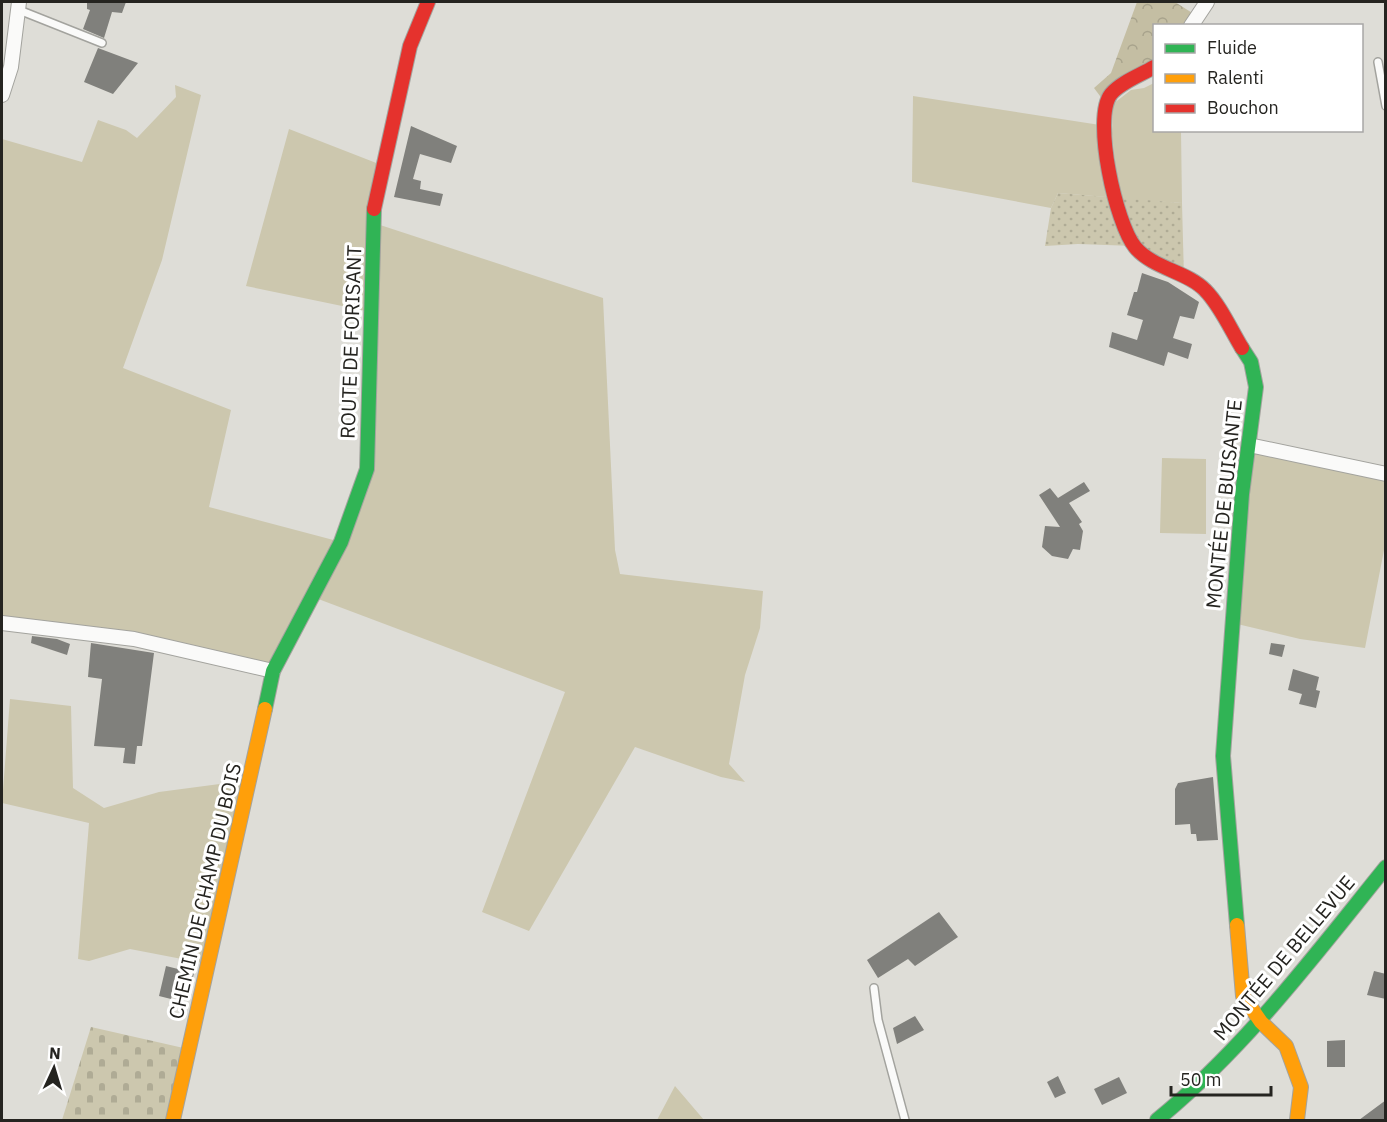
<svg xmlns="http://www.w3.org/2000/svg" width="1387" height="1122" viewBox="0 0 1387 1122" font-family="'IBM Plex Sans',sans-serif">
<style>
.grass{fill:#ccc7ae}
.forest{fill:url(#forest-crowns)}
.cemetery{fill:url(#cemetery-stones)}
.park{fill:url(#park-dots)}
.building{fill:#80807c}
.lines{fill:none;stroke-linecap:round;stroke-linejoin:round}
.lane-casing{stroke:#a3a39e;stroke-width:10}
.street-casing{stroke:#a3a39e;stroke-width:16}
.fast-casing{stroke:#a3a39e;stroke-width:16}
.slow-casing{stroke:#a3a39e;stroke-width:16}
.jam-casing{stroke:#a3a39e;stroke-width:16}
.lane{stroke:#fafaf9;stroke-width:7}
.street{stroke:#fafaf9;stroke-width:14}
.fast{stroke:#30b455;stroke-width:14}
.slow{stroke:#ff9f0a;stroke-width:14}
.jam{stroke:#e5322d;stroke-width:14}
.labels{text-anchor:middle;stroke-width:6;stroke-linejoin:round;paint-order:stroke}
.street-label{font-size:20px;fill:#252420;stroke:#fff}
</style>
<defs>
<pattern id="forest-crowns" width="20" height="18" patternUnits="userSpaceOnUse" patternTransform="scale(1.5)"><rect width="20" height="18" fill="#c4bea3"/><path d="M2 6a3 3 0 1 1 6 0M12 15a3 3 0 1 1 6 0" fill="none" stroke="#a8a38c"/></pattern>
<pattern id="cemetery-stones" width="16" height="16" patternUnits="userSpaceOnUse" patternTransform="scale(1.5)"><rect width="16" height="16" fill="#ccc7ae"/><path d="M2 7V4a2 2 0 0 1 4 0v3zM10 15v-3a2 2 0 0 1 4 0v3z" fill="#afab95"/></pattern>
<pattern id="park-dots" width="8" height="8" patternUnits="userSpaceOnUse" patternTransform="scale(1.5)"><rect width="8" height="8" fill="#ccc7ae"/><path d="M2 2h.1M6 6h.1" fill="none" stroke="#afab95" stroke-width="1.8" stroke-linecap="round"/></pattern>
</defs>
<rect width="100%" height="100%" fill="#deddd7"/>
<!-- grass -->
<path class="grass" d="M1154 83V130L1181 131 1182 203 1119 199 1112 134 1113 104 1131 90 1144 88Z
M175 85 201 95 162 260 123 368 231 410 209 507 341 542 367 469 371 312 246 286 289 129 384 166 374 223 603 298 615 550 620 574 763 591 760 628 745 675 729 764 745 782 721 777 635 747 529 931 482 912 565 692 313 597 273 671 2 622V139L82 162 98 120 126 130 137 138 176 97Z
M913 96 1100 125 1106 197 1058 193 1051 208 912 182Z
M1249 445 1385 474V545L1365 648 1300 639 1233 623Z
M1162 458 1206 459V534L1160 533Z
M10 699 71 706 73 788 104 808 159 792 250 780 208 964 130 949 89 961 78 959 89 823 2 803Z
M675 1086 704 1120H657Z"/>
<!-- forest -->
<path class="forest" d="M1137 2H1175L1197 16 1191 25 1154 26V67L1106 104 1094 88 1111 73Z"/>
<!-- cemetery -->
<path class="cemetery" d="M91 1027 188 1049 173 1120H62Z"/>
<!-- park -->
<path class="park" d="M1058 193 1182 203 1184 278 1134 246 1078 244 1045 246 1051 208Z"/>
<!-- building -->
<path class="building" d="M87 2H126L122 13 112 12 104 38 83 29 90 10 87 9Z
M98 48 138 63 113 94 84 82Z
M411 126 457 146 451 163 420 154 413 179 421 181 420 189 443 194 440 206 394 197Z
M1142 273 1168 282 1199 302 1194 319 1180 316 1173 338 1192 344 1188 359 1168 352 1164 366 1109 347 1112 332 1137 340 1143 320 1127 315 1134 292H1137Z
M1084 482 1090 491 1069 503 1082 522 1079 524 1083 531 1080 550 1073 549 1068 559 1052 556 1042 547 1045 526 1060 527 1039 495 1050 488 1058 498Z
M32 636 57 639 70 644 67 655 31 643Z
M91 643 154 653 142 746H137L135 764 123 763 125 748 94 746 102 679 88 677Z
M1271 643 1285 645 1282 657 1269 654Z
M1293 669 1319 677 1316 690 1320 691 1316 708 1299 704 1302 694 1288 690Z
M1213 777 1218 840 1197 841 1196 834H1191L1190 824 1175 825V789L1178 783Z
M939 912 958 937 915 966 908 959 878 978 867 960Z
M166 966 194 973 191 985 175 982 171 999 159 996Z
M1374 971 1386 974V999L1367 995Z
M915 1016 924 1030 897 1044 893 1028Z
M1345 1040V1067H1327V1041Z
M1058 1076 1066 1093 1055 1098 1047 1082Z
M1119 1077 1127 1093 1102 1105 1094 1089Z
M1386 1100V1120H1359Z"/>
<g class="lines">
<!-- lane casing -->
<g class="lane-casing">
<path id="lane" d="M19 10 102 43
M1378 62 1386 106
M874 988 878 1020 905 1120"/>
</g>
<!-- street casing -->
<g class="street-casing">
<path id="street" d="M1191 26 1207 2
M2 95 11 67 19 2
M1249 445 1386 474
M2 623 134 639 273 671"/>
</g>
<!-- fast casing -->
<g class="fast-casing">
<path id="fast" d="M265 709 273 671 341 542 367 469 374 209
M1237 925 1223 756 1242 494 1256 387 1251 362 1242 348
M1157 1120C1246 1047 1314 956 1386 867"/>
</g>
<!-- slow casing -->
<g class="slow-casing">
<path id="slow" d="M1237 925 1243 996 1261 1022 1286 1046 1301 1087 1297 1120
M173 1120 265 709"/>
</g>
<!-- jam casing -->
<g class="jam-casing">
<path id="jam" d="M1154 67C1141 75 1121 82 1111 94 1092 118 1116 224 1135 247 1152 268 1188 272 1205 290 1220 305 1231 330 1242 348
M374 209 410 46 428 2"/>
</g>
<!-- lane -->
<use href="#lane" class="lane"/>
<!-- street -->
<use href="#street" class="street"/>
<!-- fast -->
<use href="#fast" class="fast"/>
<!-- slow -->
<use href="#slow" class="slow"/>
<!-- jam -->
<use href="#jam" class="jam"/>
</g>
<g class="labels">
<!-- street labels -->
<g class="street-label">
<text transform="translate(351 342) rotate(-88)" y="7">ROUTE DE FORISANT</text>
<text transform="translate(1224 504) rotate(-84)" y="7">MONTÉE DE BUISANTE</text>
<text transform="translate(205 891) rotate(-77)" y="7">CHEMIN DE CHAMP DU BOIS</text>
<text transform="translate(1284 958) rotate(-50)" y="7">MONTÉE DE BELLEVUE</text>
</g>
</g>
<!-- border -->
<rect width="1387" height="1122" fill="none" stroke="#252420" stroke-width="6"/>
<!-- legend -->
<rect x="1153" y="24" width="210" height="108" fill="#ffffff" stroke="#a8a7a6" stroke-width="1.5"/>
<rect x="1165" y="44" width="30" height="9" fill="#30b455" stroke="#a8a7a6" stroke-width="1.5"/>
<text x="1207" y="54" font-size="18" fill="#252420">Fluide</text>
<rect x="1165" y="74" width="30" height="9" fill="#ff9f0a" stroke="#a8a7a6" stroke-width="1.5"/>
<text x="1207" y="84" font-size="18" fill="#252420">Ralenti</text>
<rect x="1165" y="104" width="30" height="9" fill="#e5322d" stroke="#a8a7a6" stroke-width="1.5"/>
<text x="1207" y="114" font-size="18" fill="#252420">Bouchon</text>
<!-- north arrow -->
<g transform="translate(54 1068) rotate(4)" stroke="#ffffff" stroke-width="4.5" paint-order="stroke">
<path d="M0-4.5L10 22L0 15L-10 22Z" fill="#252420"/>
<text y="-9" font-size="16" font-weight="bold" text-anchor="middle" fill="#252420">N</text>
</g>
<!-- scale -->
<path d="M1171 1086v9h100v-9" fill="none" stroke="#252420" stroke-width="3"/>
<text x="1180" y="1086" font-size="18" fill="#252420" stroke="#ffffff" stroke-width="4.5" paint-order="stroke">50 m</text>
</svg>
